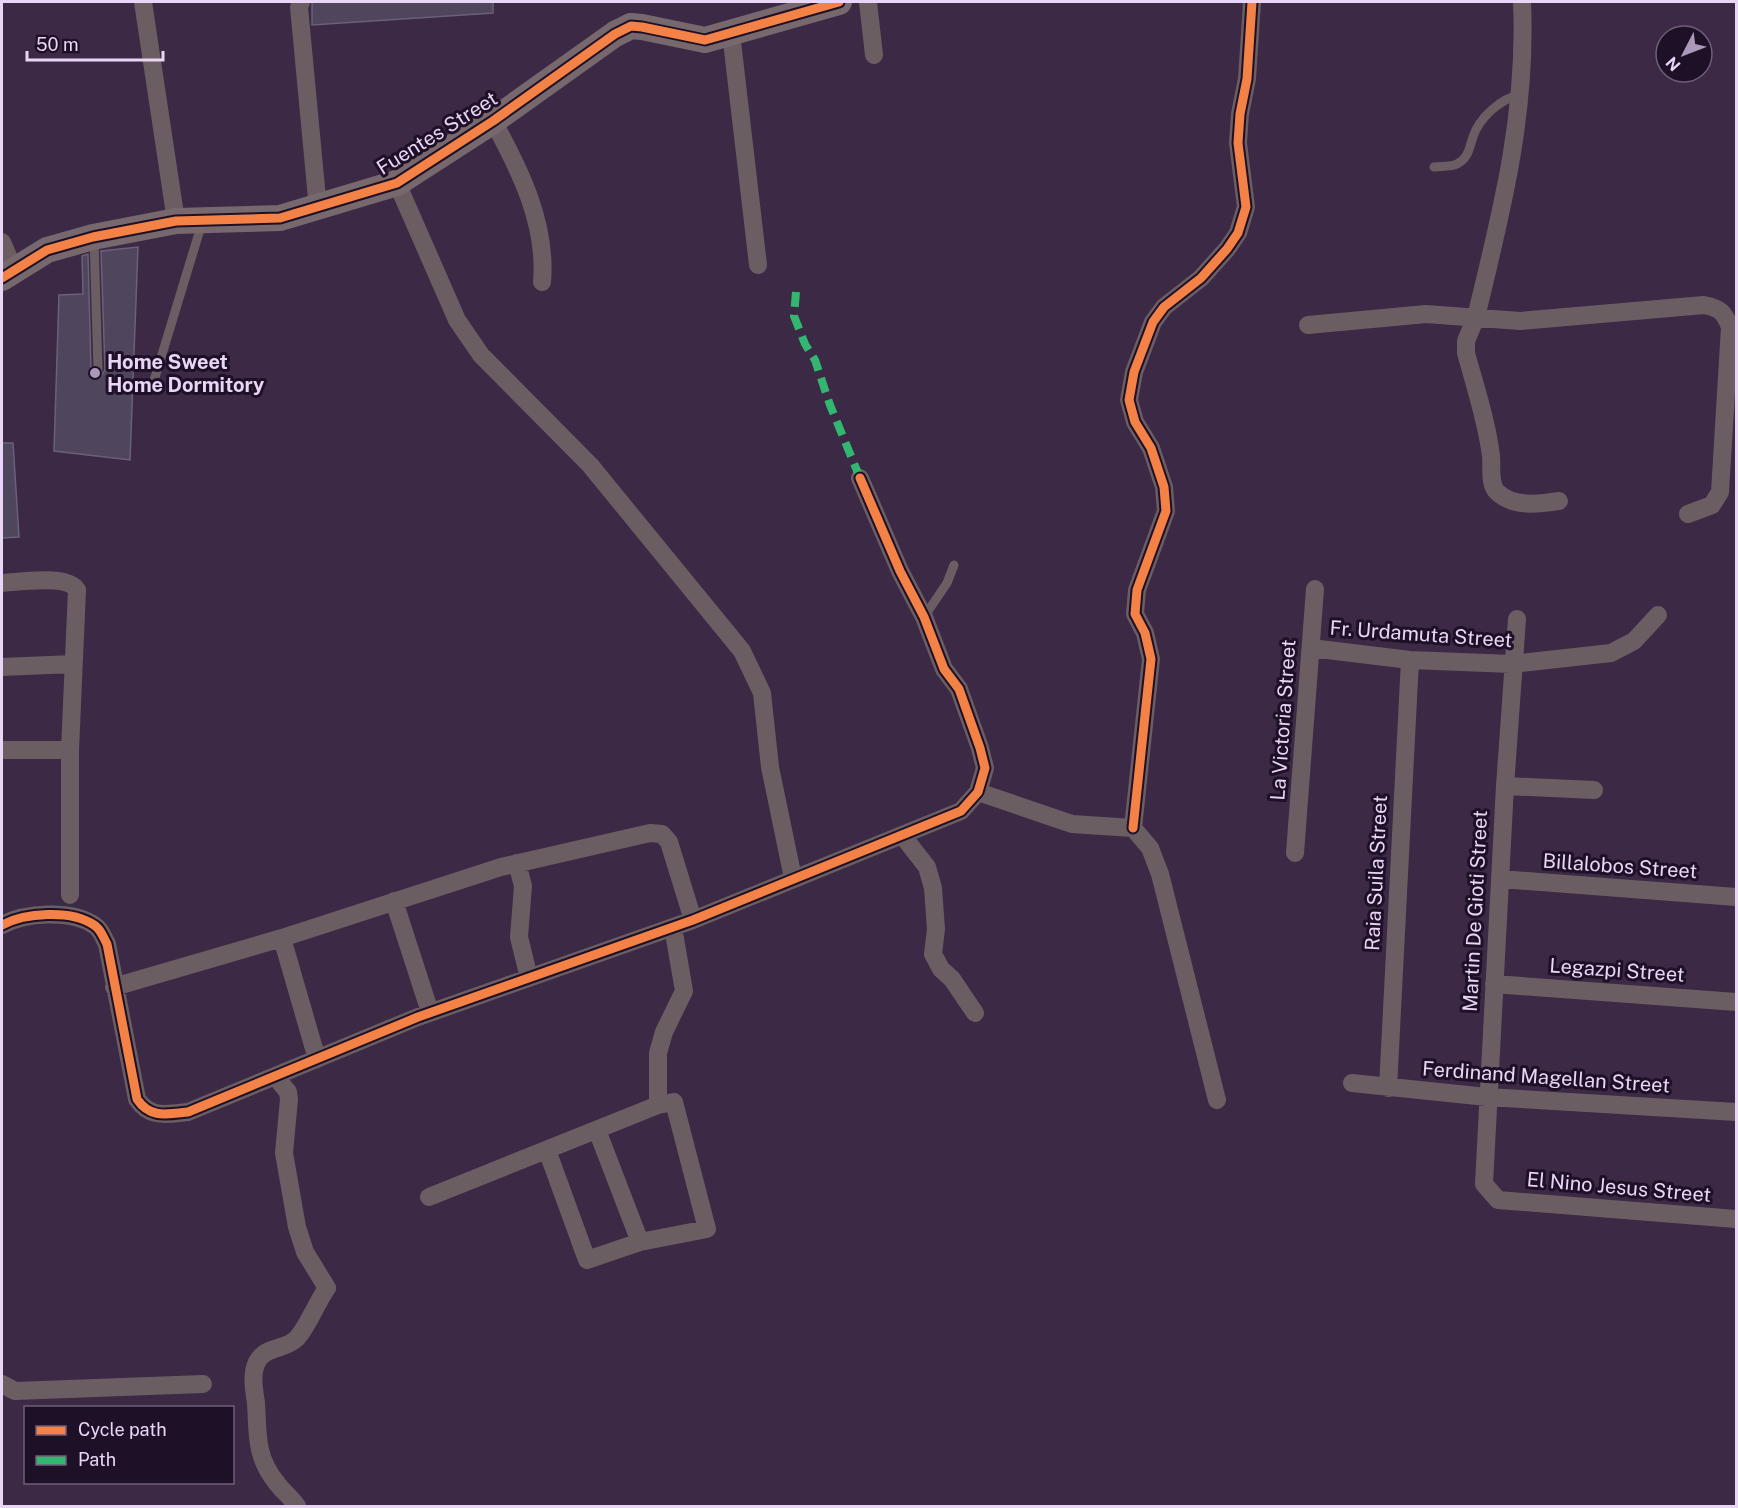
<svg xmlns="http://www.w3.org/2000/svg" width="1738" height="1508" viewBox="0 0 1738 1508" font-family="'Public Sans',sans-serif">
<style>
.building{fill:#4f455d;stroke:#6a607a;stroke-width:1.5}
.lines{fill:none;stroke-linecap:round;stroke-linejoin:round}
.lane{stroke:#6a5e63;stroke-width:9}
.street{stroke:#6a5e63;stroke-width:18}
.secondary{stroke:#76686d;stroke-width:26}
.quiet{stroke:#33b770;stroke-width:8;stroke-dasharray:15 8;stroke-linecap:butt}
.cycleway-casing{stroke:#1e1027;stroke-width:13}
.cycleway{stroke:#f48246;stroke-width:9}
.poi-dot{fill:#ac99b9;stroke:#1e1027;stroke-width:2}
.labels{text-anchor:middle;stroke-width:6;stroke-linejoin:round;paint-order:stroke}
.street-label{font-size:20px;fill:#e9d6f7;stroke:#1e1027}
.poi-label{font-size:20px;font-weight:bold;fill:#e9d6f7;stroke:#1e1027;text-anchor:start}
</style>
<rect width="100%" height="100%" fill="#3b2946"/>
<!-- building -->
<path class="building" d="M312 2H493V13L312 25Z
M138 247 130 460 54 451 59 295 83 294 82 256 88 254 91 370 94 376H101L105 370 101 251Z
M2 443H13L19 537 2 538Z"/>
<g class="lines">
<!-- lane -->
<path class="lane" d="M1434 167C1441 166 1451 167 1457 164 1469 158 1469 148 1473 137 1479 118 1501 98 1520 95
M94 239 98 370
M153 384 202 223
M924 617 947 583 954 565"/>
<!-- street -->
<path class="street" d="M143 2 176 221
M301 2 299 7 318 209
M868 2 874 55
M1522 2C1527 113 1502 210 1476 317L1466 341V353C1475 386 1487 422 1491 456 1492 467 1489 484 1497 492 1514 508 1539 504 1559 501
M731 33 758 265
M493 121C520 170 547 224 542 282
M397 183 457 320 481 355 590 465 742 651 762 693 770 767 793 878
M2 242 14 270
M1308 325 1426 314 1520 321 1704 305C1720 308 1724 312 1730 327L1720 492 1712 505 1688 514
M2 583C18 582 68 574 77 590L70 750V895
M1517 619 1505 786 1484 1184 1498 1200 1736 1219
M1311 648 1410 660 1512 664 1611 653 1634 641 1658 615
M2 667 73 664
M2 750H70
M1505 786 1594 790
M978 792 1072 824 1133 828 1150 848 1160 874 1217 1100
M1133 828 1151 659 1145 633 1135 614 1137 590 1166 511 1164 487 1151 448 1135 422 1129 400 1134 372 1153 322 1164 307 1201 278 1227 249 1238 233 1246 207 1238 143 1240 114 1247 79 1252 2
M902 835 927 867 933 888 936 929 933 954 941 969 952 979 975 1013
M1295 853 1315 589
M517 863 523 886 519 937 529 978
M1500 879 1736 897
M394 901 430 1012
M2 925C24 913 71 909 94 925 101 929 103 937 107 944L137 1099C150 1119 168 1114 188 1112L418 1017 693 920 961 811 978 792 985 768 980 748 959 689 944 669 924 617 900 571 860 478
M282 938 317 1059
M1494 984 1736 1002
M114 987 282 938 501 867 650 833 662 834 669 842 693 920
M275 1076 288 1092 289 1099 284 1153 297 1227 305 1252 327 1288C317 1302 306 1330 296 1339 285 1350 265 1346 257 1362 251 1374 254 1390 256 1403 258 1433 255 1456 276 1482 282 1491 291 1497 297 1506
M1352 1083 1487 1097 1736 1112
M1388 1088 1410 660
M547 1150 587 1260 640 1242 597 1130
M429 1197 658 1105V1053L664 1032 684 991 673 927
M640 1242 707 1229 674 1102 658 1105
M2 1384 15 1391 203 1384"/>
<!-- secondary -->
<path class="secondary" d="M2 278 47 250 93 237 176 221 280 218 397 183 493 121 615 34 631 26 642 27 705 40 839 2"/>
<!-- quiet -->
<path class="quiet" d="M796 292 794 316 805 344 815 360 830 405 860 478"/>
<!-- cycleway casing -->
<g class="cycleway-casing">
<path id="cycleway" d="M2 278 47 250 93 237 176 221 280 218 397 183 493 121 615 34 631 26 642 27 705 40 839 2
M1133 828 1151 659 1145 633 1135 614 1137 590 1166 511 1164 487 1151 448 1135 422 1129 400 1134 372 1153 322 1164 307 1201 278 1227 249 1238 233 1246 207 1238 143 1240 114 1247 79 1252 2
M2 925C24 913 71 909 94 925 101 929 103 937 107 944L137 1099C150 1119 168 1114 188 1112L418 1017 693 920 961 811 978 792 985 768 980 748 959 689 944 669 924 617 900 571 860 478"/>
</g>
<!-- cycleway -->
<use href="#cycleway" class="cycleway"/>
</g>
<!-- markers -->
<circle class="poi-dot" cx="95" cy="373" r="6"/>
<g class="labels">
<!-- street labels -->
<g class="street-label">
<text transform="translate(437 133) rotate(-32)" y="7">Fuentes Street</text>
<text transform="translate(1421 634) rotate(4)" y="7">Fr. Urdamuta Street</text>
<text transform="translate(1283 720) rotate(-86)" y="7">La Victoria Street</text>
<text transform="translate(1620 866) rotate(4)" y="7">Billalobos Street</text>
<text transform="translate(1376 873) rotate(-87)" y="7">Raia Suila Street</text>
<text transform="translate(1475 911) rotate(-87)" y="7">Martin De Gioti Street</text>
<text transform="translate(1617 970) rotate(4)" y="7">Legazpi Street</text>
<text transform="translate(1546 1077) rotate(4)" y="7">Ferdinand Magellan Street</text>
<text transform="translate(1619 1187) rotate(5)" y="7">El Nino Jesus Street</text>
</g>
<!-- poi labels -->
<g class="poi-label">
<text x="107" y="369">Home Sweet<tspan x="107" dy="23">Home Dormitory</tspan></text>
</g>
</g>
<!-- border -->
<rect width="1738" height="1508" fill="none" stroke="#e9d6f7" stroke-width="6"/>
<!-- legend -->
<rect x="24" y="1406" width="210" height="78" fill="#1e1027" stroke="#6f5f7a" stroke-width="1.5"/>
<rect x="36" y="1426" width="30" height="9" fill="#f48246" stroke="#6f5f7a" stroke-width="1.5"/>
<text x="78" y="1436" font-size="18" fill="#e9d6f7">Cycle path</text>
<rect x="36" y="1456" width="30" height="9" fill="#33b770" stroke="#6f5f7a" stroke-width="1.5"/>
<text x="78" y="1466" font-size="18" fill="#e9d6f7">Path</text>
<!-- north arrow -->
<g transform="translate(1684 54) rotate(228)"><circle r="28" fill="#1e1027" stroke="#6f5f7a" stroke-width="1.5"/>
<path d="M0-4.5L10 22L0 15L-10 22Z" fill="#ac99b9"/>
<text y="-9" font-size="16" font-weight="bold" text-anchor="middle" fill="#e9d6f7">N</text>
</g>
<!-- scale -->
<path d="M27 51v9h136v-9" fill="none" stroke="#e9d6f7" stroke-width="3"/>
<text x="36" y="51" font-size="18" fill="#e9d6f7" stroke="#1e1027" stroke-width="4.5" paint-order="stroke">50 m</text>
</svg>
